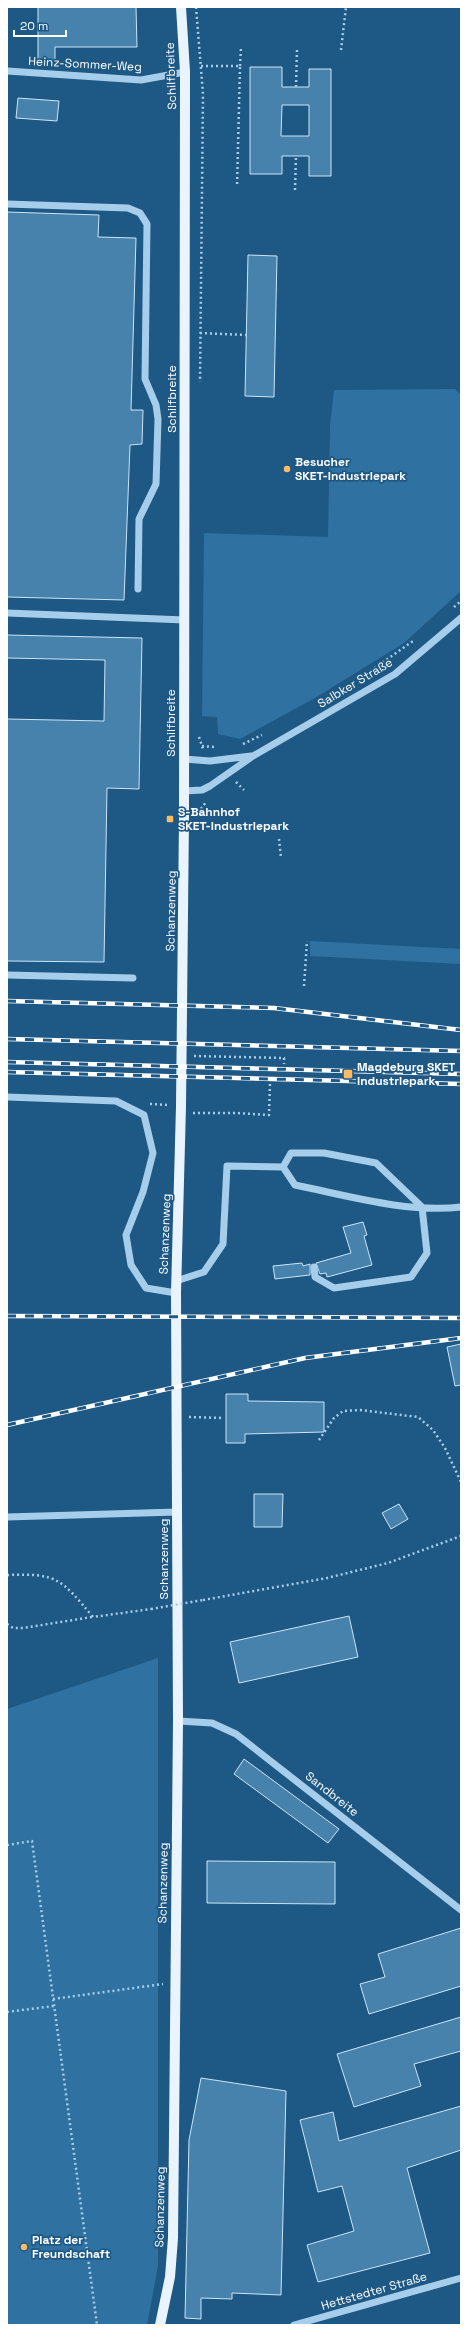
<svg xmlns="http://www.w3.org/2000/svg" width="468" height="2332" viewBox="0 0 468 2332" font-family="'Space Grotesk',sans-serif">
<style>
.green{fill:#2f71a1}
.building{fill:#4782ad;stroke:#cbe5f7;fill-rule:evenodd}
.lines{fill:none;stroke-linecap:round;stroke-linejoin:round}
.path{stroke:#a6cdea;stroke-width:2.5;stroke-dasharray:2 3;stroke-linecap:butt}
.minor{stroke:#a6cdea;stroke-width:7}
.major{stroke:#eaf4fe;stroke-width:10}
.rail-casing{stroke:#fff;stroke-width:4.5}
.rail{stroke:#1e5885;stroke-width:3;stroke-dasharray:9;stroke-linecap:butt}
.path-bridge{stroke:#a6cdea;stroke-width:2.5;stroke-dasharray:2 3;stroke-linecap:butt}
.poi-dot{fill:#f8bc66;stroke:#1e5885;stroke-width:1.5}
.labels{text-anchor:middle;stroke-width:3.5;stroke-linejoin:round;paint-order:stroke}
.street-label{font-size:12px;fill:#fff;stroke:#1e5885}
.poi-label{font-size:12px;font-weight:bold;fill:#fff;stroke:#1e5885;text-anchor:start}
</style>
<rect width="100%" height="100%" fill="#1e5885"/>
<!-- green -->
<path class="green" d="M455 389 461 395V591L404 643 315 698 240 739 218 734 217 717 202 716 204 533 328 537 330 426 334 390Z
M310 941 461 949V964L310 956Z
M158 1658V2266L147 2325H7V1709Z"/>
<!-- building -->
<path class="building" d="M38 7H136L137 47H55V60L38 61Z
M250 67H282V87H309V69H331V176H309V156H282V174H250ZM282 105H309V136H281Z
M18 98 59 101 57 121 16 118Z
M7 212 99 215 98 237 136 238 131 410H143L142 444 130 445 124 600 7 597Z
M248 255 277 256 274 397 245 396Z
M7 635 142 638 139 789 107 788 104 962 7 961V719L104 721 105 660 7 658Z
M363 1222 367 1235 364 1236 372 1265 327 1277 326 1273 320 1274 316 1263 351 1253 343 1227Z
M302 1263 303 1266 310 1264V1275L275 1279 273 1266Z
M461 1344V1385L455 1386 447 1347Z
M226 1394H248V1401L324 1402V1432L245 1434V1443H226Z
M254 1494H283L282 1527H254Z
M399 1504 408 1519 391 1529 382 1513Z
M349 1616 358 1657 239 1683 230 1642Z
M244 1759 339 1829 328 1843 234 1774Z
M207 1861 335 1862V1904L207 1903Z
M461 1928V1986L369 2014 360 1984 385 1977 378 1954Z
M461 2017V2051L414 2064 421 2086 354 2107 337 2054Z
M201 2078 286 2091 281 2295 232 2293V2299L201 2298V2319L185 2318 189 2140Z
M461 2106V2150L407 2168 430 2253 318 2282 307 2245 354 2231 342 2186 318 2192 300 2120 333 2112 339 2141Z"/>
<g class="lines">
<!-- path -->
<path class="path" d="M196 7 203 94 200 382
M341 50 346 7
M201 66H240L237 187
M240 66 241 47
M296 87 297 49
M295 190 296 156
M200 333 246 335
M454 607 461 601
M362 677 413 641
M199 737 203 749
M243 744 262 735
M202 746 215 747
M236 782 244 790
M198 813 206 802
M279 839 281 858
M304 986 307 941
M194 1056 284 1058V1064
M150 1104 169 1105
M193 1113H236L269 1115 270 1083
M189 1417 224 1418
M319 1440 334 1418 343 1411 360 1410 418 1417 433 1430 445 1448 461 1482
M7 1575C58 1573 61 1579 93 1617L151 1609
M203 1600 327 1578 388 1563 461 1536
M7 1624 13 1628H23L92 1617
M7 1845 32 1841 97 2325
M53 1999 163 1984
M7 2012 54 2006"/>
<!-- minor -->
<path class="minor" d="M7 71 141 80 185 72
M7 204 128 208 140 213 147 224 145 379 156 405 158 419 156 484 139 519 138 589
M7 613 185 620
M184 759 210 761 251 756
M184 791 202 790 210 786 253 756 395 674 461 618
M7 975 133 978
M7 1097 116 1101 144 1115 153 1153 143 1192 126 1235 131 1265 146 1288 176 1293
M283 1167 291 1153H324L376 1163 422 1207 427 1253 411 1277 334 1288 315 1277 314 1267
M283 1167 295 1185C349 1196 406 1213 461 1207
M176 1281 204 1272 223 1244 227 1166 283 1167
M7 1517 177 1512
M178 1721 212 1723 236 1734 461 1910
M294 2325 461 2278"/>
<!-- major -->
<path class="major" d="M160 2325 170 2277 173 2238 178 1721 176 1293 181 1106 184 817 185 72 181 7"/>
<!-- rail casing -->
<g class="rail-casing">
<path id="rail" d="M7 1001 274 1008 461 1030
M7 1039 461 1051
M7 1062 461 1074
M7 1072 461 1084
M7 1316 461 1318
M7 1425 305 1358 461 1338"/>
</g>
<!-- rail -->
<use href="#rail" class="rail"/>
<!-- path-bridge -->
<path class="path-bridge" d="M151 1609 203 1600"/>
</g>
<!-- markers -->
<g class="poi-dot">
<circle cx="287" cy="469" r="4"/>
<rect x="166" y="815" width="8" height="8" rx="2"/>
<rect x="343" y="1069" width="10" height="10" rx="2"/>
<circle cx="24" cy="2247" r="4"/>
</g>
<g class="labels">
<!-- street labels -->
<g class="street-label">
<text transform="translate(85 64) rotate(3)" y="4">Heinz-Sommer-Weg</text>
<text transform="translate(171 76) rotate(-92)" y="4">Schilfbreite</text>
<text transform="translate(172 399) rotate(-90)" y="4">Schilfbreite</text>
<text transform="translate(355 683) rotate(-31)" y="4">Salbker Straße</text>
<text transform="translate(171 723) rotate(-90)" y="4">Schilfbreite</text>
<text transform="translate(171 911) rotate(-89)" y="4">Schanzenweg</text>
<text transform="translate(165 1234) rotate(-88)" y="4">Schanzenweg</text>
<text transform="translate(164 1559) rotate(-90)" y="4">Schanzenweg</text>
<text transform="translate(332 1794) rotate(38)" y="4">Sandbreite</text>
<text transform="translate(163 1883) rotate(-89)" y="4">Schanzenweg</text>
<text transform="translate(160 2207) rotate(-89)" y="4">Schanzenweg</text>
<text transform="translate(374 2291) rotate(-16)" y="4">Hettstedter Straße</text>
</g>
<!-- poi labels -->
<g class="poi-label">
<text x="295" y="466">Besucher<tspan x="295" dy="14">SKET-Industriepark</tspan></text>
<text x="178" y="816">S-Bahnhof<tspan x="178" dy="14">SKET-Industriepark</tspan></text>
<text x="357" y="1071">Magdeburg SKET<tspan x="357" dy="14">Industriepark</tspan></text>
<text x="32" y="2244">Platz der<tspan x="32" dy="14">Freundschaft</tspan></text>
</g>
</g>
<!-- border -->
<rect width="468" height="2332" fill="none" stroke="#ffffff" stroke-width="16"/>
<!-- scale -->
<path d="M14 30v6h52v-6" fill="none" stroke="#ffffff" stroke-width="2"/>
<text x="20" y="30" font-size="12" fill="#ffffff" stroke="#1e5885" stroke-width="3" paint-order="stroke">20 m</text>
</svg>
